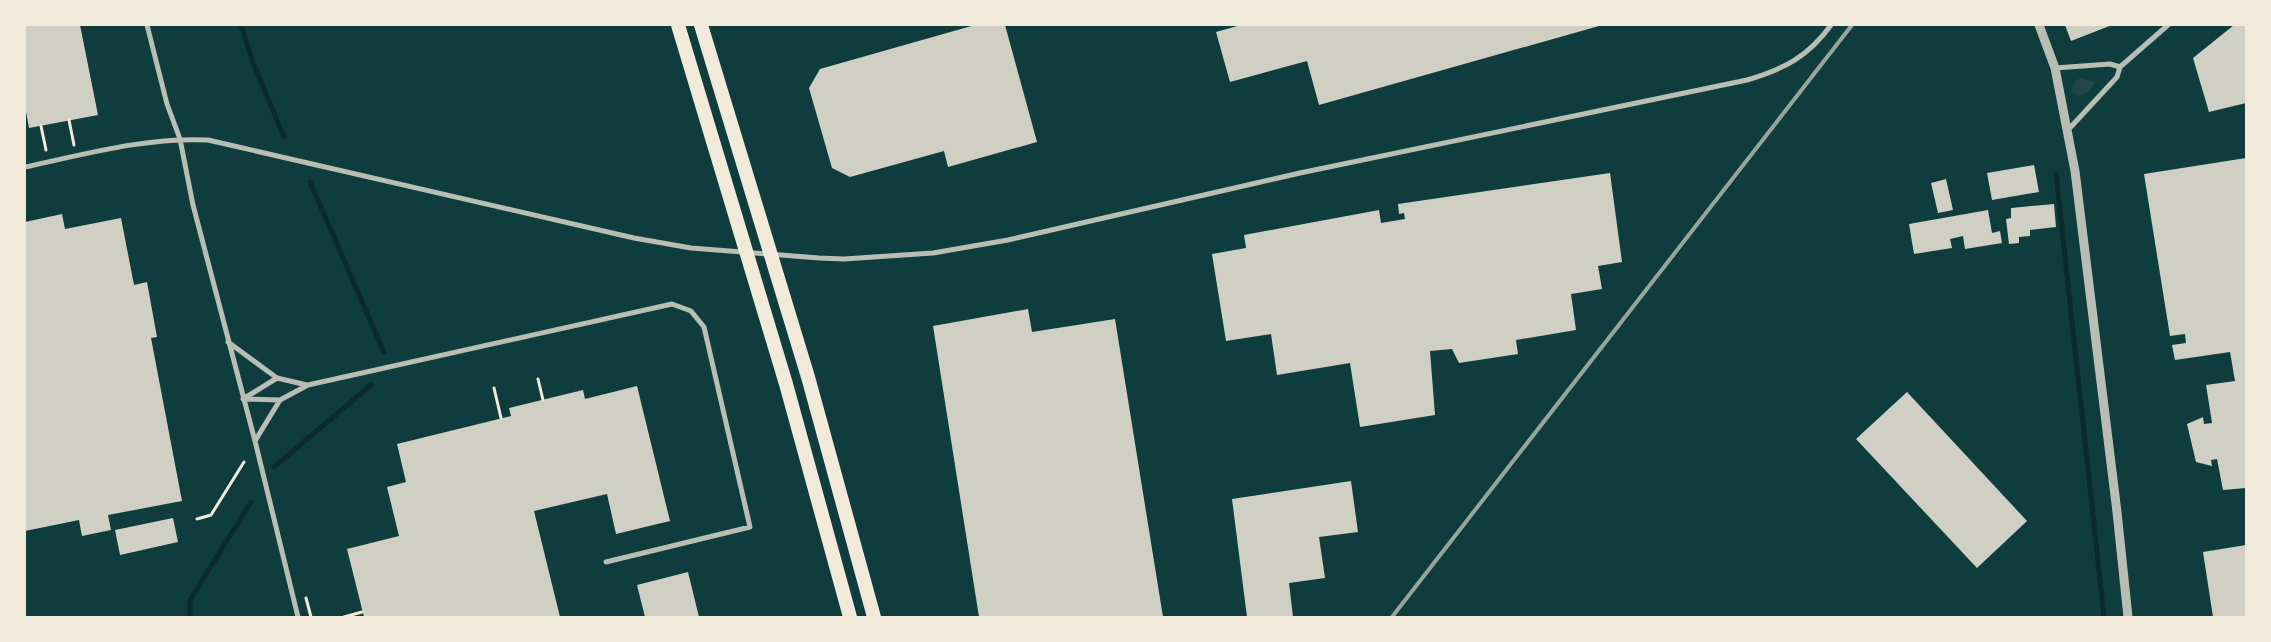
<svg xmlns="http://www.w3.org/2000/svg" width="2271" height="642" viewBox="0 0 2271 642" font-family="'Space Grotesk',sans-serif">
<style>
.green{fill:#244646}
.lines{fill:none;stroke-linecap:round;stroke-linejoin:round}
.stream{stroke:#0a2a2b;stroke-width:5}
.building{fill:#cfcfc3}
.path{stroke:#f1e9da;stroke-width:3}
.minor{stroke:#b8beb3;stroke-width:5}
.tertiary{stroke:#b8beb3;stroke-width:9}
.trunk{stroke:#f1e9da;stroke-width:14}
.rail{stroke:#97a49c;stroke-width:4}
</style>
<rect width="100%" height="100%" fill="#0f3d3e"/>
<!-- green -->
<path class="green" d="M2081 78 2095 82 2088 92 2078 96 2071 91 2075 81Z"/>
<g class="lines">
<!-- stream -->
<path class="stream" d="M241 25 252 60 284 137
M2056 174 2104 617
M310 182 384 352
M274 467 371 385
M190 617V600L251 502"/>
</g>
<!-- building -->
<path class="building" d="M25 25H80L98 115 29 128 25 106Z
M975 25H1005L1037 142 948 167 944 151 850 177 832 168 809 88 820 69Z
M1241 25H1599V26L1319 105 1307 61 1230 82 1216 32Z
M2065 25H2112L2071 41Z
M2234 25H2246V103L2209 112 2193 58Z
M2246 158V488L2223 490 2217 459 2211 460 2212 466 2196 462 2187 424 2203 417 2204 424 2212 423 2206 385 2235 381 2230 352 2175 360 2172 345 2186 343 2185 334 2170 336 2144 174Z
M2034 165 2039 192 1992 200 1987 173Z
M1610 173 1622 262 1598 266 1602 289 1571 294 1576 330 1516 340 1518 354 1459 363 1452 349 1430 351 1435 415 1360 427 1350 363 1277 375 1271 334 1226 341 1212 254 1246 248 1244 235 1379 210 1381 223 1405 219 1404 213 1399 214 1398 204Z
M1946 179 1953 210 1938 213 1931 183Z
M2054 204 2056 227 2030 230V236L2019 237V243L2009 244 2006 219 2011 218V208Z
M1988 210 1992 233 2000 231 2002 243 1965 249 1963 236 1950 239 1952 248 1914 254 1909 224Z
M62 214 65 229 121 218 134 285 147 282 157 337 151 338 182 501 108 515 111 530 82 536 79 520 25 531V222Z
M1028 309 1032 332 1115 319 1163 617H979L933 326Z
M637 386 670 521 616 534 607 494 534 511 560 617H364L347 549 399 536 387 487 406 482 397 444 511 416 509 408 583 390 585 399Z
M1907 392 2027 521 1977 568 1856 439Z
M1351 481 1358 532 1319 537 1325 578 1289 583 1293 617H1247L1232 499Z
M173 518 178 542 120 555 115 530Z
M2246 545V617H2213L2203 552Z
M688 572 699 617H645L637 585Z"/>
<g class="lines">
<!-- path -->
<path class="path" d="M69 120 74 145
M41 126 46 150
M538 379 543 400
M494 388 501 418
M197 519 211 515 244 462
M306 598 311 617
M344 617 362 612"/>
<!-- minor -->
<path class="minor" d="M147 25 167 104 180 139 193 205 255 441 298 617
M2055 68 2110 64 2120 67
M2068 130 2117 77 2120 67 2168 25
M25 167C86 154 146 137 208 140L634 238 691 248 819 258 844 259 933 253 1008 240 1300 173 1747 80C1784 69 1808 57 1831 25
M228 342 277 378 307 385
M243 399 277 378
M244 399 280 400
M255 441 280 400 308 385 672 304 691 311 704 327 750 527 606 562"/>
<!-- tertiary -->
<path class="tertiary" d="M2039 25 2055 68 2075 171 2117 512 2128 617"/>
<!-- trunk -->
<path class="trunk" d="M678 25 786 384 850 617
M701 25 808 377 874 617"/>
<!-- rail -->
<path class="rail" d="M1392 617 1852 25"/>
</g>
<!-- border -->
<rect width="2271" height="642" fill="none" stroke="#f1e9da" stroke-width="52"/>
</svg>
